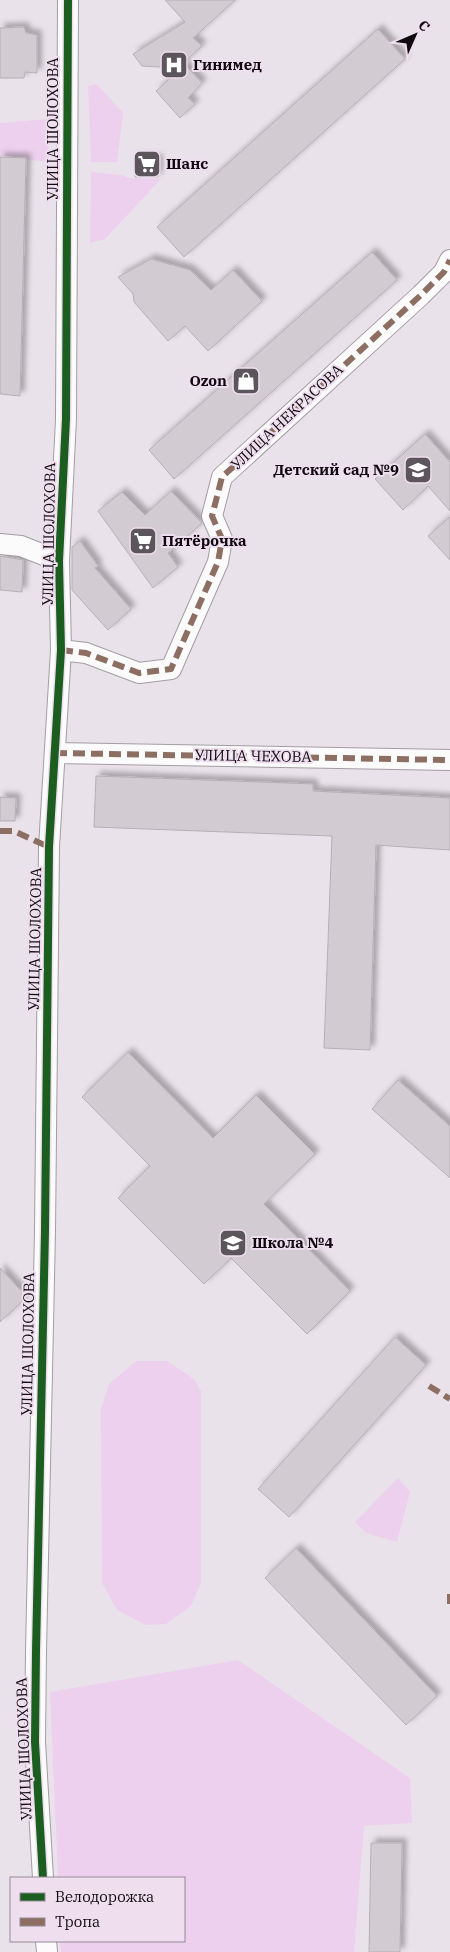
<svg xmlns="http://www.w3.org/2000/svg" width="450" height="1952" viewBox="0 0 450 1952" font-family="'IBM Plex Serif',serif">
<style>
.green{fill:#edd0ed}
.building{fill:#d2cbd2;stroke:#b6b0b6;filter:url(#shadow)}
.lines{fill:none;stroke-linecap:round;stroke-linejoin:round}
.street-casing{stroke:#a39da3;stroke-width:22}
.street{stroke:#fcfbfc;stroke-width:20}
.quiet{stroke:#8d6e63;stroke-width:6;stroke-dasharray:12 6;stroke-linecap:butt}
.cycleway-casing{stroke:#eedeee;stroke-width:11}
.cycleway{stroke:#1b5e20;stroke-width:8}
.labels{text-anchor:middle;stroke-width:4;stroke-linejoin:round;paint-order:stroke}
.poi-label{font-size:15px;font-weight:bold;fill:#0f0a0f;stroke:#eedeee;text-anchor:start}
.street-label{font-size:15px;fill:#0f0a0f;stroke:#eedeee}
</style>
<defs>
<filter id="shadow"><feDropShadow dx="4.5" dy="-4.5" stdDeviation="2.5" flood-color="#0004"/></filter>
</defs>
<rect width="100%" height="100%" fill="#eae2ea"/>
<!-- green -->
<path class="green" d="M97 84 123 113 117 162H91L88 86Z
M49 119 48 162 0 156V123Z
M91 172 122 175 128 178 161 179 105 239 90 243Z
M136 1361H167L194 1379 201 1391V1583L191 1606 166 1624 146 1625 117 1610 102 1583 101 1409 109 1384Z
M398 1478 410 1492 397 1542 366 1533 355 1522Z
M238 1660 410 1778 412 1823 364 1826 354 1952H61L60 1941H184V1878H58L50 1692Z"/>
<!-- building -->
<path class="building" d="M165 0H235L193 38 202 46 178 68 142 66 133 54 185 22Z
M24 27 26 33 37 35V73L25 72 24 78H0V28Z
M378 29 405 59 184 257 157 227Z
M185 65 202 83 188 98 195 104 180 118 156 91Z
M0 157 26 158 20 396 0 394Z
M136 158 158 159V177H135Z
M372 252 397 280 174 479 149 450Z
M151 259 190 270 211 290 233 270 262 301 208 351 185 326 168 341 134 302 133 294 118 277Z
M425 434 450 462V511L428 486 403 510 375 479Z
M171 491 202 523 168 553 178 567 153 588 98 511 122 492 145 515Z
M450 517V560L428 536Z
M80 541 98 566 95 568 131 609 108 630 72 590V547Z
M0 556 23 560 22 592 0 590Z
M96 776 313 784V791L450 798V850L376 845 370 1050 324 1048 332 836 94 827Z
M0 797 16 798 15 821H0Z
M128 1052 213 1138 256 1095 315 1154 264 1204 350 1291 307 1334 231 1258 204 1284 118 1198 150 1166 82 1097Z
M398 1080 450 1126V1178L372 1109Z
M0 1268 27 1297 0 1322Z
M395 1337 426 1365 289 1517 258 1489Z
M296 1548 437 1696 406 1725 265 1578Z
M371 1843H402L400 1952H369Z"/>
<g class="lines">
<!-- street casing -->
<g class="street-casing">
<path id="street" d="M0 544 21 546 59 561
M61 650 86 653 139 673 171 669 218 562 222 539 212 516 222 477 421 295 444 272 450 260
M55 753 450 760
M43 1878 35 1742 36 1651 45 1231 49 847 61 650 59 561 66 419 68 0
M46 1941 47 1952"/>
</g>
<!-- street -->
<use href="#street" class="street"/>
<!-- quiet -->
<path class="quiet" d="M61 650 86 653 139 673 171 669 218 562 222 539 212 516 222 477 421 295 444 272 450 260
M55 753 450 760
M0 831H14L49 847
M429 1386 450 1399
M450 1604V1594"/>
<!-- cycleway casing -->
<g class="cycleway-casing">
<path id="cycleway" d="M43 1878 35 1742 36 1651 45 1231 49 847 61 650 59 561 66 419 68 0"/>
</g>
<!-- cycleway -->
<use href="#cycleway" class="cycleway"/>
</g>
<!-- icons -->
<defs>
<g id="hospital-square" transform="scale(1.4375)"><rect x="-9" y="-9" width="18" height="18" rx="4" fill="#5c565c" stroke="#eedeee"/><path d="M-5-5h3v3.5h4V-5h3V5h-3V1.5h-4V5h-3Z" fill="#fff"/></g>
<g id="supermarket-square" transform="scale(1.4375)"><rect x="-9" y="-9" width="18" height="18" rx="4" fill="#5c565c" stroke="#eedeee"/><path d="M-6-5.5h2.5l.6 2H6L4.5 2H-2.5L-4.4-4H-6ZM-1.5 3.2a1.3 1.3 0 1 0 .1 0ZM3 3.2a1.3 1.3 0 1 0 .1 0Z" fill="#fff"/></g>
<g id="shop-square" transform="scale(1.4375)"><rect x="-9" y="-9" width="18" height="18" rx="4" fill="#5c565c" stroke="#eedeee"/><path d="M-5-2.5h2.3a2.7 3.5 0 0 1 5.4 0H5L5.5 6h-11ZM-1.5-2.5h3a1.5 2.3 0 0 0-3 0Z" fill="#fff"/></g>
<g id="school-square" transform="scale(1.4375)"><rect x="-9" y="-9" width="18" height="18" rx="4" fill="#5c565c" stroke="#eedeee"/><path d="M0-5L7-2L0 1L-7-2ZM-4 1L0 2.5L4 1V4Q0 6-4 4Z" fill="#fff"/></g>
</defs>
<g fill-rule="evenodd">
<use href="#hospital-square" x="174" y="65"/>
<use href="#supermarket-square" x="147" y="164"/>
<use href="#shop-square" x="246" y="381"/>
<use href="#school-square" x="418" y="470"/>
<use href="#supermarket-square" x="143" y="541"/>
<use href="#school-square" x="233" y="1243"/>
</g>
<g class="labels">
<!-- poi labels -->
<g class="poi-label">
<text x="193" y="70">Гинимед</text>
<text x="166" y="169">Шанс</text>
<text x="227" y="386" text-anchor="end">Ozon</text>
<text x="399" y="475" text-anchor="end">Детский сад №9</text>
<text x="162" y="546">Пятёрочка</text>
<text x="252" y="1248">Школа №4</text>
</g>
<!-- street labels -->
<g class="street-label">
<text transform="translate(53 129) rotate(-90)" y="5">УЛИЦА ШОЛОХОВА</text>
<text transform="translate(287 417) rotate(-43)" y="5">УЛИЦА НЕКРАСОВА</text>
<text transform="translate(49 534) rotate(-89)" y="5">УЛИЦА ШОЛОХОВА</text>
<text transform="translate(253 756) rotate(1)" y="5">УЛИЦА ЧЕХОВА</text>
<text transform="translate(35 939) rotate(-89)" y="5">УЛИЦА ШОЛОХОВА</text>
<text transform="translate(28 1344) rotate(-89)" y="5">УЛИЦА ШОЛОХОВА</text>
<text transform="translate(24 1749) rotate(-92)" y="5">УЛИЦА ШОЛОХОВА</text>
</g>
</g>
<!-- legend -->
<rect x="10" y="1877" width="175" height="65" fill="#eedeee" stroke="#958995"/>
<rect x="20" y="1893" width="25" height="8" fill="#1b5e20" stroke="#958995"/>
<text x="55" y="1902" font-size="15" fill="#0f0a0f">Велодорожка</text>
<rect x="20" y="1918" width="25" height="8" fill="#8d6e63" stroke="#958995"/>
<text x="55" y="1927" font-size="15" fill="#0f0a0f">Тропа</text>
<!-- north arrow -->
<g transform="translate(415 35) rotate(45)" stroke="#eedeee" stroke-width="4" paint-order="stroke">
<path d="M0-4L9 19L0 12L-9 19Z" fill="#0f0a0f"/>
<text y="-8" font-size="14" font-weight="bold" text-anchor="middle" fill="#0f0a0f">С</text>
</g>
</svg>
